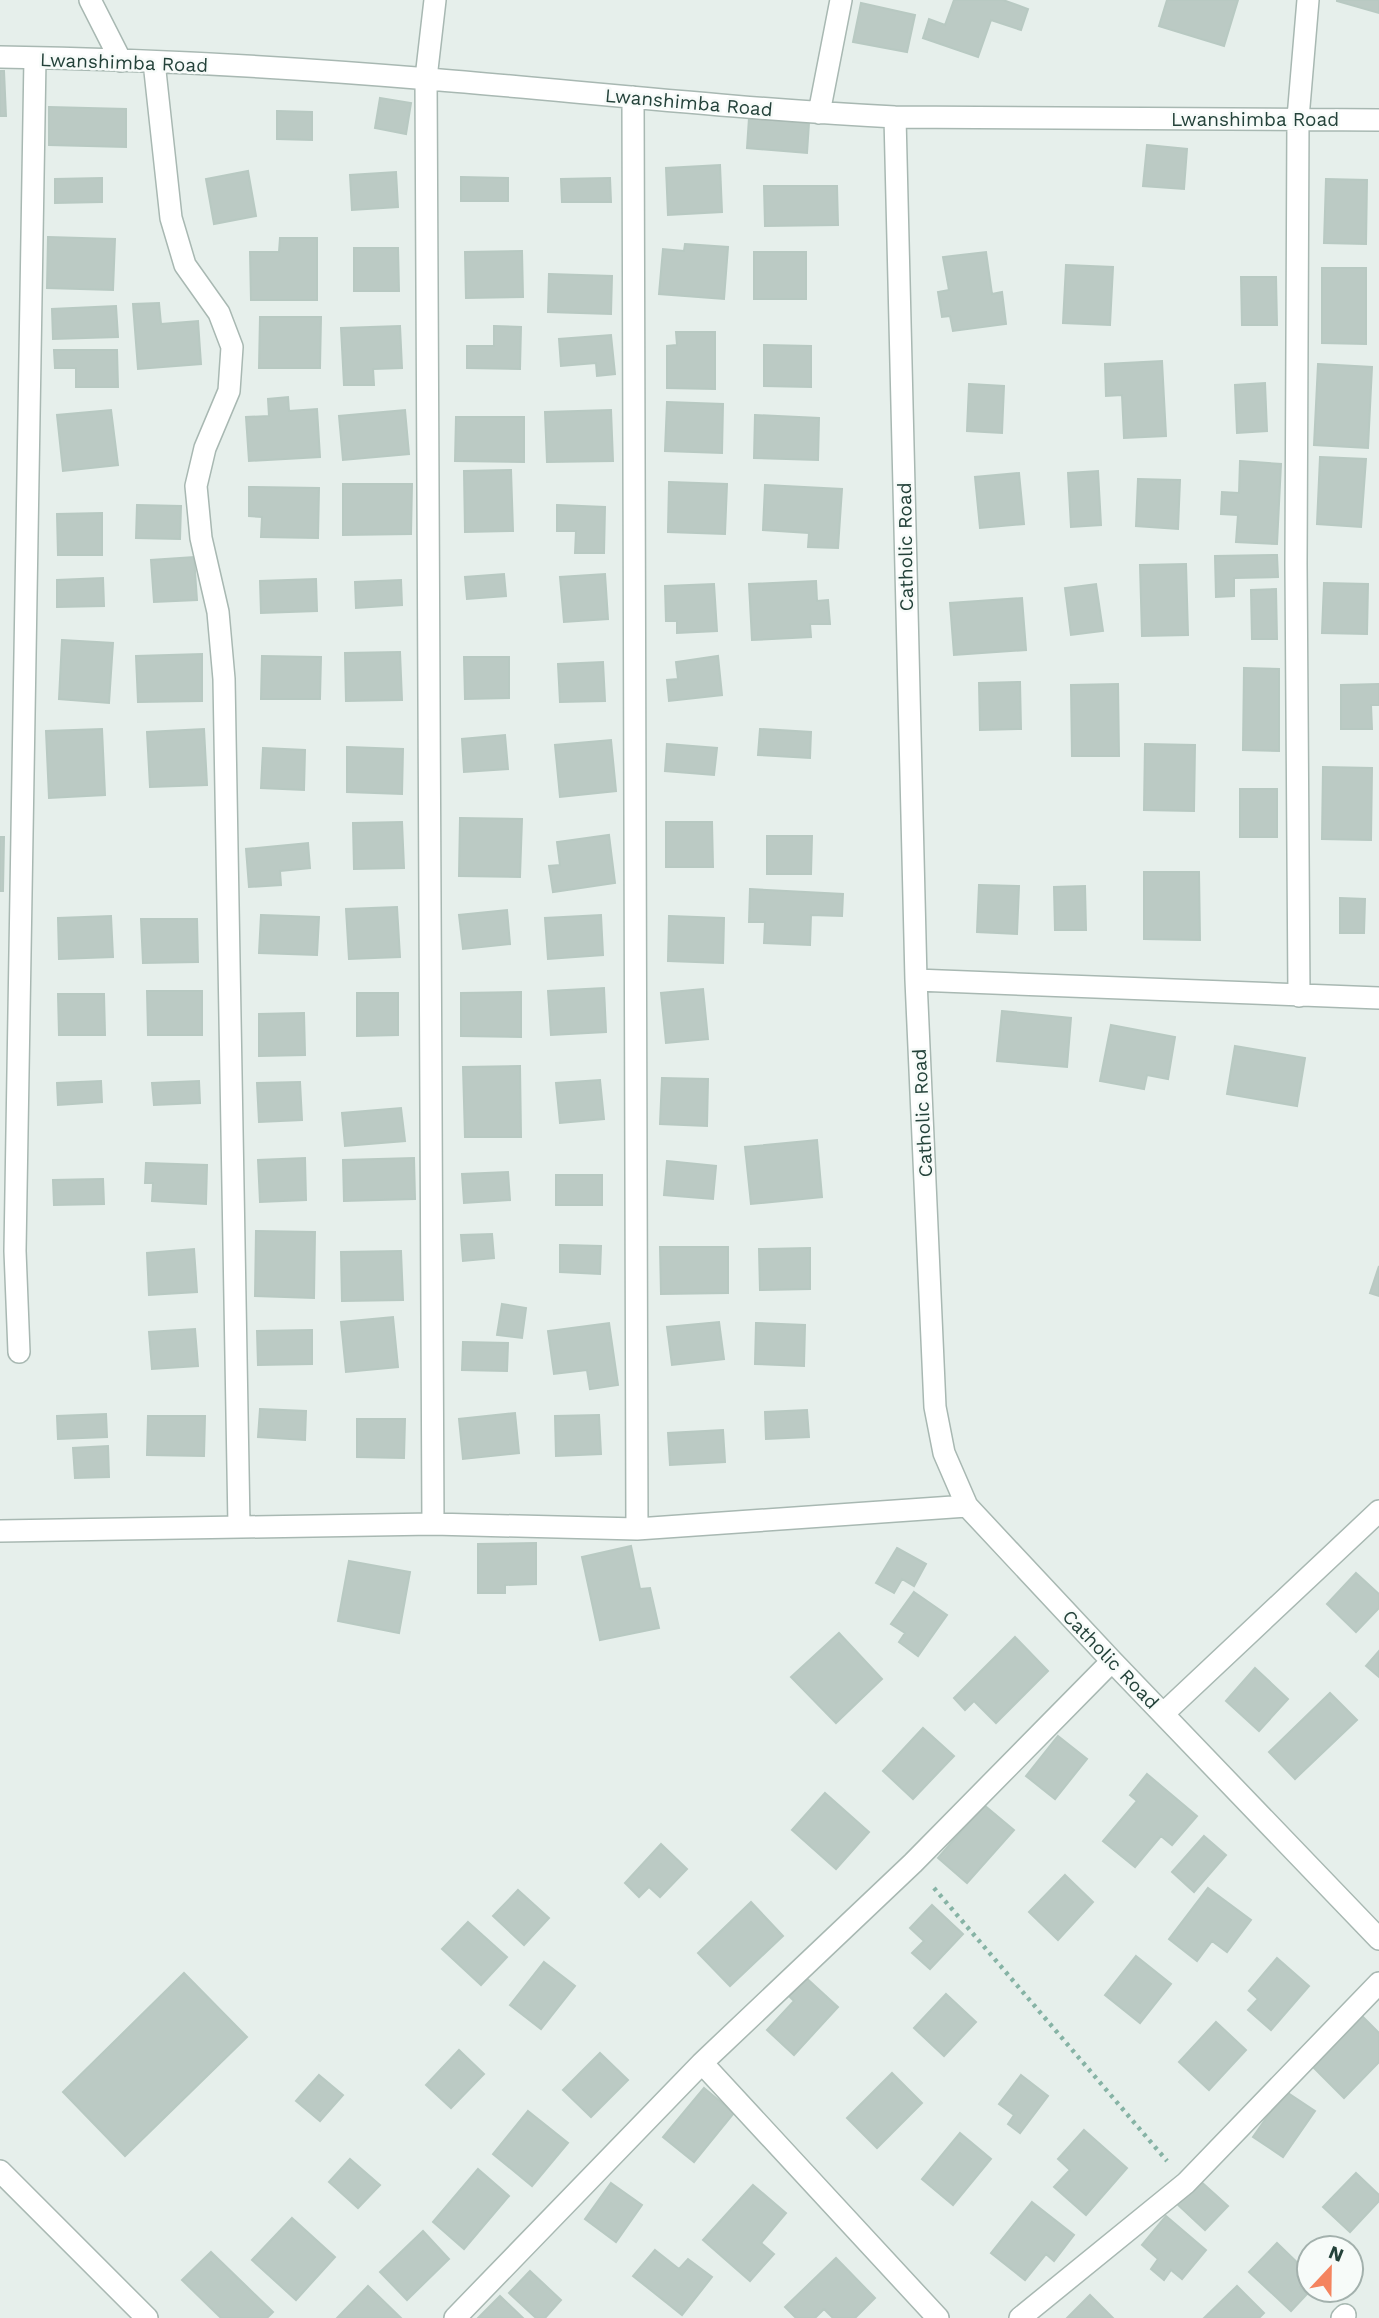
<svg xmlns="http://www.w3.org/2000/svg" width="1379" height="2318" viewBox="0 0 1379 2318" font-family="'Work Sans',sans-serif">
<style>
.building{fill:#bbcac4;stroke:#b8c9c2;stroke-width:2}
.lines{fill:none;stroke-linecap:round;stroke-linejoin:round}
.street-casing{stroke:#a8b8b2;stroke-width:24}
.path{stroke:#86b3a5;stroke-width:4.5;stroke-dasharray:3.5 5;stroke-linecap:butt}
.street{stroke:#fff;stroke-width:21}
.labels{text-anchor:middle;stroke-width:5;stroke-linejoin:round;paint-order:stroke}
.street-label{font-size:19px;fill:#24423a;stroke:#f7fbf9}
</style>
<rect width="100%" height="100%" fill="#e6efeb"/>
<!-- building -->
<path class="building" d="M954 0H1003L1028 9 1021 30 991 20 978 57 923 38 929 19 945 25Z
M1167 0H1238L1224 46 1159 26Z
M1337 0H1379V13L1337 1Z
M861 3 915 15 907 52 853 42Z
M0 71H4L6 116H0Z
M380 98 411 103 406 134 375 128Z
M49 107 126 109V147L49 145Z
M277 111 312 112V140L277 139Z
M749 118 809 123 807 153 747 148Z
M1147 145 1187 149 1184 189 1143 186Z
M720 165 722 212 668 215 666 168Z
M248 171 256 216 214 224 206 179Z
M396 172 398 207 352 210 350 175Z
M461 177 508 178V201H461Z
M102 178V202L55 203V179Z
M610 178 611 202H562L561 179Z
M1326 179 1367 180 1366 244 1324 243Z
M764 186H837L838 225 765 226Z
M48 237 115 239 113 290 47 288Z
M280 238H317V300H251L250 252H279Z
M685 244 728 247 724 299 659 294 663 249 684 251Z
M354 248H398L399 291H354Z
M522 251 523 297 466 298 465 252Z
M754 252H806V299H754Z
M986 252 992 294 1002 292 1006 324 953 331 950 316 942 317 938 292 949 290 943 257Z
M1066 265 1113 267 1110 325 1063 323Z
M1322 268H1366V344L1322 343Z
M549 274 612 276 611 314 548 312Z
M1241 277H1276L1277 325H1242Z
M159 303 161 324 198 321 201 364 138 369 133 304Z
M116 306 118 337 53 339 52 309Z
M260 317H321L320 368H259Z
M400 326 402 368 373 369 374 385H344L341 328Z
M494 326 521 327 520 369 467 368V346H494Z
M676 332H715V389L667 388V346L677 345Z
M611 335 615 374 597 376 596 363 561 366 559 339Z
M764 345 811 346V387L764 386Z
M54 350H117L118 387H76V368H55Z
M1162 361 1166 436 1124 438 1122 395 1106 396 1105 364Z
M1318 364 1372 367 1368 448 1314 445Z
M1265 383 1267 431 1237 433 1235 385Z
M969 384 1004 386 1002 433 967 431Z
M288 397 289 411 317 409 320 457 249 461 246 417 269 416 268 399Z
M667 402 723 404 722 453 665 451Z
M111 410 118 465 63 471 57 415Z
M405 410 409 454 343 460 339 416Z
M611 410 613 461 547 462 545 412Z
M755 415 819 418 818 460 754 458Z
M456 417H524V462L455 461Z
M1320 457 1366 459 1361 527 1317 524Z
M1240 461 1281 464 1277 544 1236 542 1238 515 1221 514 1222 492 1239 493Z
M511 470 513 531 465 532 464 471Z
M1098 471 1101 525 1071 527 1068 473Z
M1019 473 1024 524 980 528 975 477Z
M1138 479 1180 480 1178 529 1136 526Z
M669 482 727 484 725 534 668 532Z
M343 484H412L411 534 343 535Z
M765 485 842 489 838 548 808 547 809 533 763 530Z
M249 487 319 488 318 538 261 537 262 517 249 516Z
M137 505 181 506 180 539 136 538Z
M557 505 605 507 604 553H575L576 531H557Z
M102 513V555H58L57 514Z
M1277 555 1278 577 1234 578V596L1216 597 1215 556Z
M194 557 197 600 154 602 151 560Z
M1186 564 1188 635 1142 636 1140 565Z
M504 574 506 596 467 599 465 577Z
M605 574 608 619 564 622 560 577Z
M103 578 104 606 57 607V580Z
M316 579 317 611 261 613 260 581Z
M401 580 402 605 356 608 355 582Z
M816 581 817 601 828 600 830 624H810L811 637 752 640 749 584Z
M1324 583 1368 584 1367 634 1322 633Z
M714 584 717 631 677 633V621H666L665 586Z
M1096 584 1103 631 1071 635 1065 588Z
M1276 589 1277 639H1252L1251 590Z
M1022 598 1026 650 954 655 950 603Z
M62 640 113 643 109 703 59 699Z
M400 652 402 700 346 701 345 653Z
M202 654V701L138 702 136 656Z
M262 656 321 657 320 699H261Z
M718 656 722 695 669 701 667 680 678 679 676 662Z
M464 657H509V698L465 699Z
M603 662 605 701 560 702 558 664Z
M1244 668 1279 669V751L1243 750Z
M1020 682 1021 729 980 730 979 683Z
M1118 684 1119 756H1072L1071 685Z
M1379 684V705H1371L1372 729H1341V685Z
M102 729 105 795 49 798 46 731Z
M204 729 207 785 150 787 147 732Z
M760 729 811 732 810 758 758 755Z
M505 735 508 769 464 772 462 739Z
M611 740 616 791 560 797 555 745Z
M667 744 717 748 714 775 665 771Z
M1145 744 1195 745 1194 811 1144 810Z
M347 747 403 749 402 794 347 792Z
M263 748 305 750 304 790 261 788Z
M1323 767 1372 768 1371 840 1322 839Z
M1240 789H1277V837H1240Z
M460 818 522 819 520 877 459 876Z
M402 822 404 868 354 869 353 823Z
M666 822H712L713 867H666Z
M609 835 615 883 553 892 549 866 560 865 557 842Z
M767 836H812L811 874H767Z
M0 837H4L3 891H0Z
M308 843 310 868 280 871 281 885 249 887 246 849Z
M1144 872H1199L1200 940 1144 939Z
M979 885 1019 886 1017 934 977 932Z
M1085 886 1086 930H1055L1054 887Z
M750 889 843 894 842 916 811 915 810 945 764 943 765 922H749Z
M1340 898 1365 899 1364 933H1340Z
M397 907 400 957 349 959 346 909Z
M507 910 510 944 463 949 459 915Z
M261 915 319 917 317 955 259 953Z
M601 915 603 955 548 959 545 918Z
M111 916 113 957 59 959 58 918Z
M669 916 724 918 723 963 668 961Z
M141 919H197L198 962 143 963Z
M604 988 606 1032 551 1035 548 991Z
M703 989 708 1039 666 1043 661 993Z
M147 991H202V1035H148Z
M521 992V1037L461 1036V993Z
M357 993H398V1035L357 1036Z
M58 994H104L105 1035H59Z
M1002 1011 1071 1018 1067 1067 997 1061Z
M304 1013 305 1055 259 1056V1014Z
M1111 1025 1175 1037 1168 1079 1147 1075 1144 1089 1100 1081Z
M1235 1046 1305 1058 1297 1106 1227 1094Z
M520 1066 521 1137H465L463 1067Z
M662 1078 708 1079 707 1126 660 1124Z
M600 1080 604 1119 560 1123 556 1083Z
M101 1081 102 1102 58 1105 57 1083Z
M199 1081 200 1103 154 1105 152 1083Z
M300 1082 302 1120 259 1122 257 1083Z
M401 1108 405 1141 345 1146 342 1113Z
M817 1140 822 1197 751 1204 745 1147Z
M305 1158 306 1200 260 1202 258 1160Z
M414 1158 415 1199 344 1201 343 1160Z
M667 1161 716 1166 713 1199 664 1195Z
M146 1163 207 1165 206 1204 152 1201 153 1183H145Z
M508 1172 510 1200 464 1203 462 1174Z
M556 1175H602V1205H556Z
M103 1179 104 1204 54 1205 53 1180Z
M256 1231 315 1232 314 1298 255 1296Z
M492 1234 494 1258 463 1261 461 1235Z
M560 1245 601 1246 600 1274 560 1272Z
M660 1247H728V1293L661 1294Z
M810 1248V1289L760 1290 759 1249Z
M194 1249 197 1292 149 1295 147 1253Z
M401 1251 403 1300 342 1301 341 1252Z
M1379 1266V1296L1370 1293Z
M502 1304 526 1308 522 1338 497 1335Z
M393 1317 398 1367 346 1372 341 1322Z
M719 1322 724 1359 672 1365 667 1327Z
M609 1323 618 1385 590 1389 587 1370 554 1374 548 1331Z
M756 1323 805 1325 804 1366 755 1364Z
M195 1329 198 1366 152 1369 149 1332Z
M312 1330V1364L258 1365 257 1331Z
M463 1342 508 1343 507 1371 462 1370Z
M260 1409 306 1411 305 1440 258 1437Z
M807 1410 809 1437 766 1439 765 1412Z
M515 1413 519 1453 463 1459 459 1419Z
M106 1414 107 1437 58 1439 57 1416Z
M599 1415 601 1454 556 1456 555 1416Z
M148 1416H205L204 1456 147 1455Z
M357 1419H405L404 1458 357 1457Z
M723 1430 725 1462 670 1465 668 1433Z
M108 1446 109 1477 75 1478 73 1448Z
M536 1543V1584L505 1585V1593H478V1544Z
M631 1546 640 1589 650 1588 659 1628 600 1640 582 1557Z
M897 1548 926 1564 914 1586 902 1579 894 1593 876 1583Z
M349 1561 410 1572 399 1633 338 1621Z
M1356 1573 1379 1594V1608L1356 1632 1327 1604Z
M914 1592 947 1615 918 1656 899 1642 905 1633 891 1624Z
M839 1633 882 1679 836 1723 791 1677Z
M1015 1637 1048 1671 996 1723 974 1701 965 1710 954 1698Z
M1379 1651V1677L1366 1666Z
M1255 1668 1288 1699 1259 1731 1226 1701Z
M1330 1693 1357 1720 1295 1779 1269 1752Z
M923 1728 954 1756 913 1799 883 1771Z
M1058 1736 1087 1759 1055 1799 1026 1776Z
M1147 1774 1197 1816 1172 1845 1161 1836 1135 1867 1103 1841 1137 1801 1130 1795Z
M825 1793 869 1832 836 1869 792 1830Z
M984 1805 1014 1830 967 1883 938 1858Z
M1204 1836 1226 1855 1194 1892 1172 1872Z
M661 1844 687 1869 660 1897 649 1887 639 1897 625 1883Z
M1065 1875 1093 1902 1058 1940 1029 1912Z
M1208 1888 1251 1920 1227 1952 1212 1941 1197 1961 1169 1939Z
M518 1890 549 1918 524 1945 493 1916Z
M751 1902 783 1936 730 1986 698 1953Z
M932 1905 963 1934 930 1969 912 1953 924 1941 910 1928Z
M468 1922 507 1957 481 1985 442 1949Z
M1136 1956 1171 1984 1140 2023 1105 1995Z
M1277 1958 1309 1986 1271 2030 1248 2010 1258 1999 1249 1991Z
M544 1962 575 1986 541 2029 510 2005Z
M184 1973 247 2037 125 2156 63 2092Z
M803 1975 838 2007 794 2055 767 2030 794 2001 786 1993Z
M946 1994 976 2022 944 2056 914 2028Z
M1361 2015 1379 2033V2062L1344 2098 1311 2065Z
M1216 2022 1246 2050 1209 2090 1179 2062Z
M459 2050 484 2074 451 2108 426 2085Z
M600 2053 628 2080 591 2117 563 2090Z
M892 2073 922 2103 877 2148 847 2118Z
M319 2075 343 2095 320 2121 296 2101Z
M1021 2075 1048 2096 1020 2133 1008 2124 1014 2115 999 2104Z
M704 2088 734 2113 694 2162 663 2137Z
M1285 2091 1315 2111 1283 2157 1253 2137Z
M528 2111 568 2143 532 2186 493 2154Z
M1084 2130 1127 2168 1086 2215 1054 2187 1070 2170 1058 2159Z
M960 2133 991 2159 953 2205 922 2179Z
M350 2159 380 2185 358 2208 329 2182Z
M478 2169 509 2196 464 2249 433 2222Z
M1356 2173 1379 2195V2201L1350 2232 1323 2207Z
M1198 2179 1228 2206 1205 2230 1176 2203Z
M611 2183 642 2205 616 2242 585 2219Z
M753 2185 786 2213 761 2243 774 2254 750 2281 703 2240Z
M1032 2202 1074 2235 1054 2261 1046 2254 1025 2280 991 2253Z
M1166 2216 1206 2250 1182 2279 1171 2270 1164 2280 1151 2269 1158 2259 1142 2245Z
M292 2218 335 2257 296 2300 252 2260Z
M423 2231 449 2259 407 2300 380 2272Z
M1277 2243 1309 2274V2277L1300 2287 1307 2294 1291 2311 1249 2272Z
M655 2250 679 2269 688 2259 712 2277 682 2315 633 2276Z
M211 2252 273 2312 267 2318H221L182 2280Z
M836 2258 875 2298 855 2318H833L824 2309 815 2318H796L785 2307Z
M530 2271 561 2300 545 2318H536L509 2293Z
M368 2286 401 2318H337Z
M1237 2286 1264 2313 1259 2318H1204Z
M1090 2295 1113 2318H1067Z
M500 2296 523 2318H478Z"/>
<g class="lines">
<!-- street casing -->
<g class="street-casing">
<path id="street" d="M90 0 121 61
M0 57C143 59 287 67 429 79 585 92 739 109 895 117L1379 120
M154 62 171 218 185 265 219 313 232 347 229 391 205 448 196 486 201 538 218 612 224 679 239 1526
M633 97 637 1529
M819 113 841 0
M895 117 916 980 935 1407 944 1453 967 1506 1112 1661 1379 1939
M916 980 1379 998
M1299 996 1296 564 1298 118 1308 0
M19 1352 15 1251 35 58
M433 1524 426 78 435 0
M0 1531 433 1524 637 1529 967 1506
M1164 1713 1379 1511
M702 2063 913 1863 1112 1661
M0 2171 147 2318
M455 2318 702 2063 938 2318
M1020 2318 1186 2183 1379 1983
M1342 2318 1345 2315"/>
</g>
<!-- path -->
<path class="path" d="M934 1888 1167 2161"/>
<!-- street -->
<use href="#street" class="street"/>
</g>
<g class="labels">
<!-- street labels -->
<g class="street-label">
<text transform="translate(124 62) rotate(2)" y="7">Lwanshimba Road</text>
<text transform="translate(689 102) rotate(5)" y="7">Lwanshimba Road</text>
<text x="1255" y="126">Lwanshimba Road</text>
<text transform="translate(905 547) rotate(-91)" y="7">Catholic Road</text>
<text transform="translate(922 1113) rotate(-93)" y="7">Catholic Road</text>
<text transform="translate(1111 1659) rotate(46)" y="7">Catholic Road</text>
</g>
</g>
<!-- north arrow -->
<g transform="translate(1330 2269) rotate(22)"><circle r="33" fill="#f7fbf9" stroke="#a3b1ad" stroke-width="2"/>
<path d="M0-5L12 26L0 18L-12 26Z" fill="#f4845f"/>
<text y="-10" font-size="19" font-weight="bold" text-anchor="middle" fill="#24423a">N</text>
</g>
</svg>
